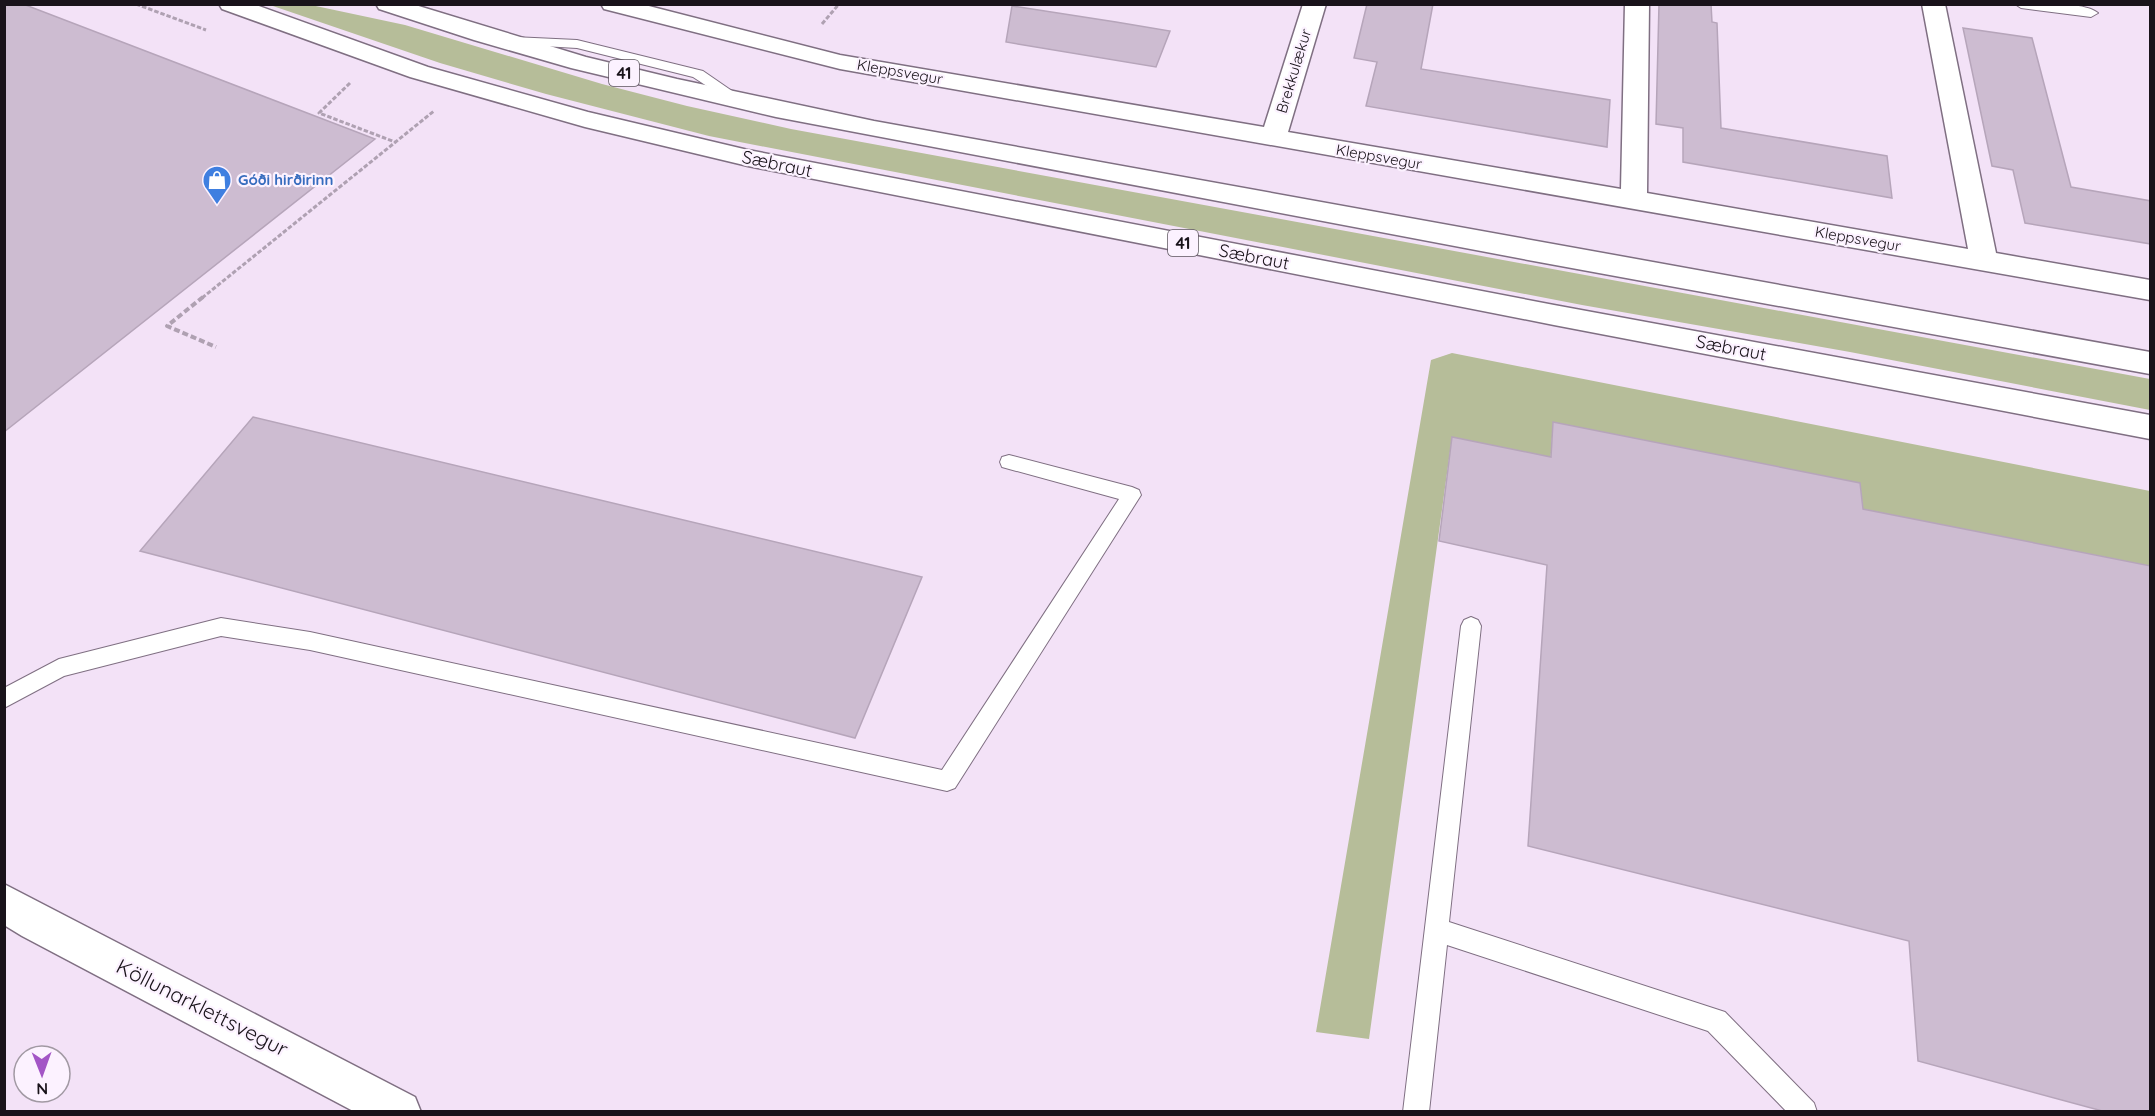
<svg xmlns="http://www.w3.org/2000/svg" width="2155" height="1116" viewBox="0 0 2155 1116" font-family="Quicksand,sans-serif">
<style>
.green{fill:#b6bd99}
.building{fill:#cdbcd1;stroke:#b6a5ba;stroke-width:1.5}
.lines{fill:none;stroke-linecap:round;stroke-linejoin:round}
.lane-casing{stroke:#7f6f82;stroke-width:2}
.street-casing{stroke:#7f6f82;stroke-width:3}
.primary-casing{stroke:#7f6f82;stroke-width:3}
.path-far1{stroke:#afa1b2;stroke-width:3;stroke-dasharray:4.5 2;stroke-linecap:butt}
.path{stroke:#afa1b2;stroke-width:4;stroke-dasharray:6 3;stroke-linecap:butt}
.lane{fill:#fff;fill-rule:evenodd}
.street{fill:#fff;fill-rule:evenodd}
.primary{fill:#fff;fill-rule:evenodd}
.labels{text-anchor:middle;stroke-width:4.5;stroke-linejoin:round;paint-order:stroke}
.far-street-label{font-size:15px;fill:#19131a;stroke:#fcf2ff}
.far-shop-label{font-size:15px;font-weight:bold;fill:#366cbe;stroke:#fcf2ff;text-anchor:start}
.shield{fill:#fcf2ff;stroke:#5d565f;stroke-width:1.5}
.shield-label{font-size:16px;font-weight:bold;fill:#19131a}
.street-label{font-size:18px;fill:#19131a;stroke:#fcf2ff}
.near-street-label{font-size:21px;fill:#19131a;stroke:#fcf2ff}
</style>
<rect width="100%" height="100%" fill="#f3e2f7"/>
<!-- green -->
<path class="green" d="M270 5H311L405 25 602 84 687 106 791 129 2150 379V410L1850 352 1582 305 709 136 546 94 440 63Z
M1452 353 2150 491V566L1863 509 1860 483 1553 423 1548 496 1452 437 1369 1039 1316 1032 1431 360Z"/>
<!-- building -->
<path class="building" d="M4 4H23L375 139 4 432Z
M1367 4H1433L1421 69 1610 100 1607 147 1366 106 1377 62 1354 58Z
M1659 4H1711L1712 22 1717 23 1721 128 1887 156 1892 198 1683 162V128L1656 124Z
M1012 6 1116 22 1170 31 1156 67 1006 42Z
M1963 28 2032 38 2071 187 2151 201V244L2025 223 2013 170 1992 166Z
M253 417 922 577 855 738 140 551Z
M1553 422 1860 483 1863 509 2151 566V1112H2106L1918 1061 1909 941 1528 846 1547 565 1439 541 1452 437 1551 457Z"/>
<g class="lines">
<!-- lane casing -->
<g class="lane-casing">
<path id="lane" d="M2015 4C2033 4 2085 1 2098 13L2091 17 2021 8Z
M513 37 577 40 703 71 748 102 741 107 736 105 693 77 577 48 508 44 506 41Z
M1009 455 1132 487 1139 490 1141 495 955 788 947 791 310 650 221 636 64 676 4 708V688L59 659 221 618 310 632 942 770 1119 499 1002 467 1000 462 1002 457Z
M1471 617 1478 620 1481 626 1449 922 1725 1012 1814 1103 1817 1112H1787L1708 1031 1447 945 1429 1112H1403L1461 626 1464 620Z"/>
</g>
<!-- street casing -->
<g class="street-casing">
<path id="street" d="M601 4H641L840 55 1264 127 1303 4H1326L1288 132 1621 189 1625 4H1649L1647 193 1968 249 1922 4H1945L1996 253 2150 280V300L840 69 604 9Z
M4 884 415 1097 421 1112H355L22 936 4 925Z"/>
</g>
<!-- primary casing -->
<g class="primary-casing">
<path id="primary" d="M219 4H253L428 67 588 112 748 150 1554 305 2150 415V439L1554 325 748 166 585 127 410 77 222 9Z
M376 4H412L586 57 677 79 874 121 2150 352V374L1539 262 776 117 571 68 474 40 379 9Z"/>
</g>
<!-- path-far1 -->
<path class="path-far1" d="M136 4 206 30
M822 24 839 4
M350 83 319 113 395 142
M202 298 434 111"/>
<!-- path -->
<path class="path" d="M203 297 167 326 216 347"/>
<!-- lane -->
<use href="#lane" class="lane"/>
<!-- street -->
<use href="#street" class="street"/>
<!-- primary -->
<use href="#primary" class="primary"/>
</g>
<!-- icons -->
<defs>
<g id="shop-pin" transform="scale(1.5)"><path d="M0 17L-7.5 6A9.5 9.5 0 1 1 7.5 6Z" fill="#3f7fe0" stroke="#fcf2ff"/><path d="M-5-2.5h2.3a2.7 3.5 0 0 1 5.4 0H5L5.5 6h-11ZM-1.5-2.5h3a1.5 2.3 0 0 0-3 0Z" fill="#fff"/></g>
</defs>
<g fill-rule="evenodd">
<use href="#shop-pin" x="217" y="180"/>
</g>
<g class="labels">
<!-- far-street labels -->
<g class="far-street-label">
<text transform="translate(1294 71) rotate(-73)" y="5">Brekkulækur</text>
<text transform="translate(900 72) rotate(10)" y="5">Kleppsvegur</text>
<text transform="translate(1379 157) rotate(10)" y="5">Kleppsvegur</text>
<text transform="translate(1858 239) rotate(10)" y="5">Kleppsvegur</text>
</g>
<!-- far-shop labels -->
<g class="far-shop-label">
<text x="238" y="185">Góði hirðirinn</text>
</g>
<!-- shield labels -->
<g class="shield">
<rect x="609" y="60" width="30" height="26" rx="4.5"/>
<rect x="1168" y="230" width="30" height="26" rx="4.5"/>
</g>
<g class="shield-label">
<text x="624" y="79">41</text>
<text x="1183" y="249">41</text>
</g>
<!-- street labels -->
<g class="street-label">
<text transform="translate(777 164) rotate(12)" y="6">Sæbraut</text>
<text transform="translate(1254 257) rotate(11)" y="6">Sæbraut</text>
<text transform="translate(1731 348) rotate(11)" y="6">Sæbraut</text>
</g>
<!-- near-street labels -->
<g class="near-street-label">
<text transform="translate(202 1008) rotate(27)" y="7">Köllunarklettsvegur</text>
</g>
</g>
<!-- border -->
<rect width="2155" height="1116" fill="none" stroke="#19131a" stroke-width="12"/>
<!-- north arrow -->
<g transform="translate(42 1074) rotate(179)"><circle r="28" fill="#fcf2ff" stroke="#a199a3" stroke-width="1.5"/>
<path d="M0-4.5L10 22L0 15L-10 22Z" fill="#a355c6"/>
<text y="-9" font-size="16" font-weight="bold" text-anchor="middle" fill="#19131a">N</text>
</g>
</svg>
